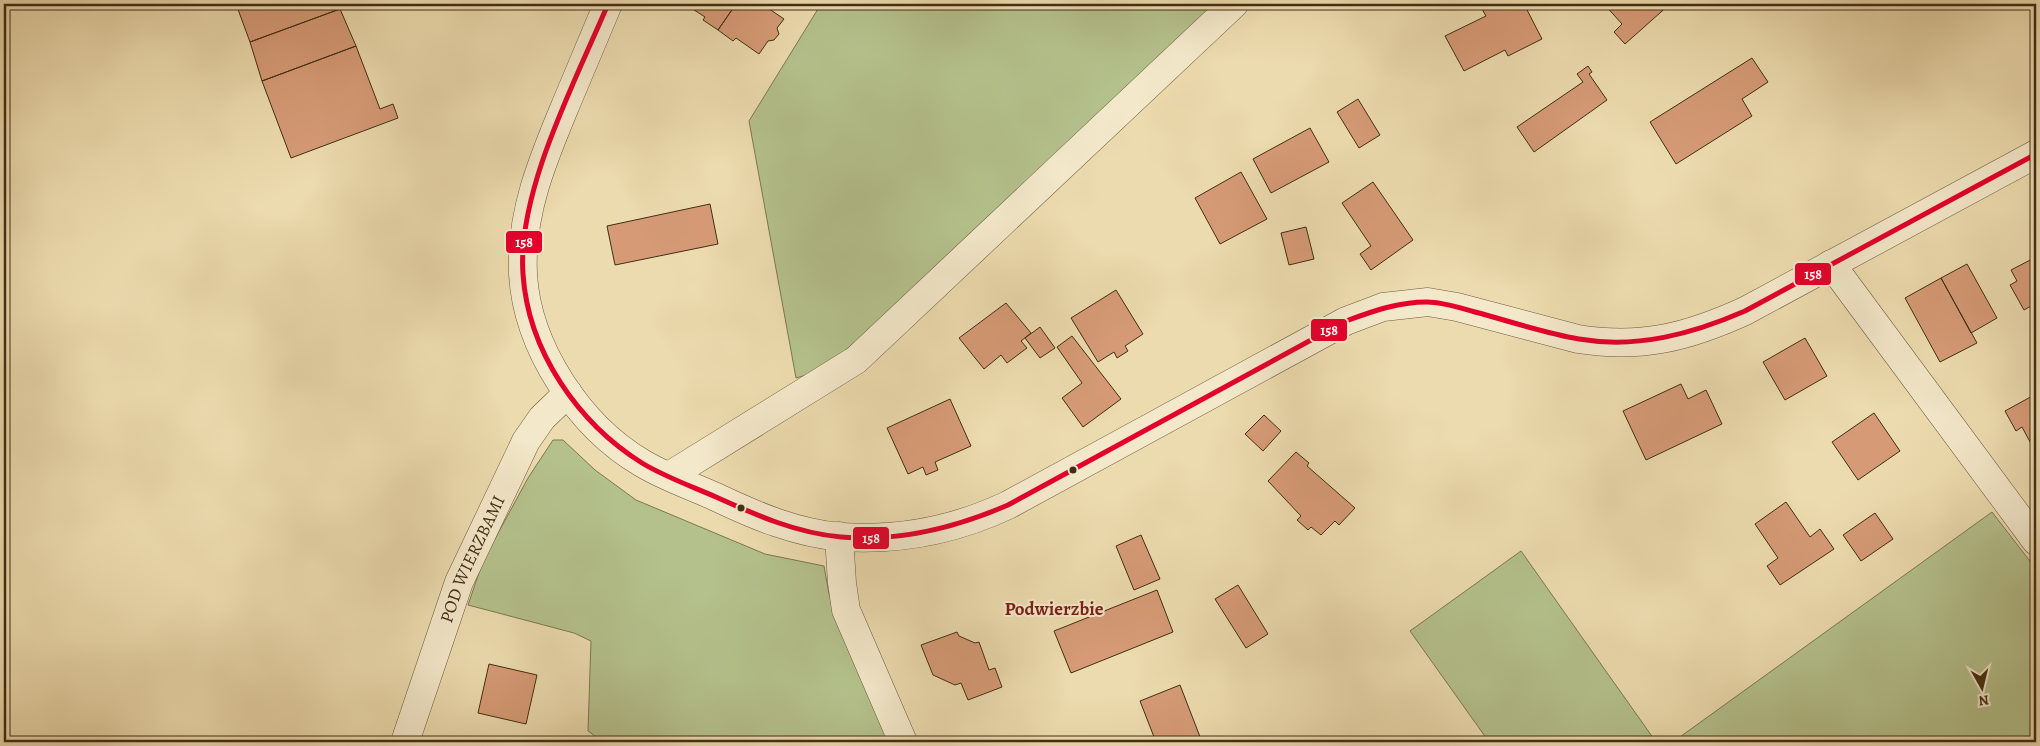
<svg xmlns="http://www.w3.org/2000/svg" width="2040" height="746" viewBox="0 0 2040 746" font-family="Alegreya,serif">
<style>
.green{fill:#b4c18c;stroke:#7b7850}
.building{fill:#d69b76;stroke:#422e14}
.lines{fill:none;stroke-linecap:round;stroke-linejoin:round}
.minor-casing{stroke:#6c593a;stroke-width:29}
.minor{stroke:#f3e8ca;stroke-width:28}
.bus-1-casing{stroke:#f3e8ca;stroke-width:9}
.bus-1{stroke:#e4002b;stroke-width:5}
.bus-dot{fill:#422e14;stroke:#f3e8ca;stroke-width:2}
.labels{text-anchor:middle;stroke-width:4;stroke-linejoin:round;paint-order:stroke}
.street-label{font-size:18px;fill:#422e14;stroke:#f3e8ca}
.neighbourhood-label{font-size:19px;font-weight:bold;fill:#7a1f14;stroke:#f3e8ca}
.line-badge{stroke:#f3e8ca;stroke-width:2}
.badge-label{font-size:14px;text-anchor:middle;font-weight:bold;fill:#fff}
</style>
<rect width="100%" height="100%" fill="#ecdbae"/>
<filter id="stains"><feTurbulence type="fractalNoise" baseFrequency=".004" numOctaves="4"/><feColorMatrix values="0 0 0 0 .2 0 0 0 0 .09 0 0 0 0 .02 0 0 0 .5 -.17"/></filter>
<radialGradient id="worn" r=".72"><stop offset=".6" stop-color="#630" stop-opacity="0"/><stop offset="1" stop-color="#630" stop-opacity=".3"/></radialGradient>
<!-- green -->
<path class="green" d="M821 4H1219L894 310 820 371 796 378 749 121Z
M553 440H563L595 470 636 500 765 554 824 566 829 594 890 742H603L588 731 591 641 574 633 468 605 483 561 528 478Z
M1992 512 2036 569V742H1673Z
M1521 551 1656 742H1489L1410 631Z"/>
<!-- building -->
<path class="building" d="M236 4H338L340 9 250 42Z
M685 4H736L718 30 703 20 705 17Z
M736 4H762L784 19 777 28 779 34 774 40 768 41 759 54 736 38 733 41 718 30Z
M1493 4H1524L1542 39 1508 56 1505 50 1464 71 1445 36 1486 16 1482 9Z
M1604 4H1670L1625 44 1614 32 1622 24Z
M340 9 356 46 262 81 250 42Z
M356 46 380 109 393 104 398 118 291 158 262 81Z
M1752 58 1768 82 1742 99 1752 116 1676 164 1650 122Z
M1588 66 1592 72 1589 74 1607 100 1534 152 1517 127 1583 82 1577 74Z
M1358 99 1380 135 1359 148 1337 112Z
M1310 128 1329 162 1271 193 1253 159Z
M1241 172 1267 219 1220 244 1195 198Z
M1373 182 1413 240 1371 270 1360 254 1371 246 1342 203Z
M710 204 718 244 615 265 607 226Z
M1306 227 1314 259 1289 265 1281 233Z
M2036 257V308L2033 310 2031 306 2024 310 2010 285 2017 281 2011 270Z
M1967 264 1997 318 1971 333 1941 278Z
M1941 278 1977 343 1940 362 1905 298Z
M1116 290 1143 334 1125 346 1128 351 1117 358 1114 352 1098 362 1071 318Z
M1006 303 1031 333 1021 341 1027 348 1007 363 1001 355 984 369 959 338Z
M1040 327 1055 348 1040 358 1025 338Z
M1072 336 1121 399 1083 427 1062 398 1082 383 1057 347Z
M1805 338 1827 376 1785 400 1763 362Z
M1681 384 1688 399 1706 390 1722 424 1646 460 1623 411Z
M2036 394V453L2022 427 2016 431 2005 411Z
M950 399 971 446 935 462 938 470 926 475 923 467 908 474 887 428Z
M1874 413 1900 451 1858 480 1832 442Z
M1264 415 1281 431 1263 451 1245 434Z
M1296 452 1309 463 1307 466 1355 508 1339 525 1335 521 1321 535 1311 527 1308 530 1297 520 1301 516 1268 481Z
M1786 502 1810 537 1820 529 1834 549 1780 585 1767 566 1778 558 1755 524Z
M1875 513 1893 539 1861 561 1843 535Z
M1141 535 1160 579 1134 590 1116 546Z
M1238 585 1268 634 1246 648 1215 599Z
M1157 590 1173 632 1071 673 1054 631Z
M957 632 959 636 975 643 979 642 989 670 995 668 1002 687 968 700 961 683 955 685 933 675 921 645Z
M489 664 537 675 526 724 478 713Z
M1180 685 1202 742H1156L1140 701Z"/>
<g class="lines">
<!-- minor casing -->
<g class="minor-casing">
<g id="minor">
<path d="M608 4C594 37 580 71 566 104 543 159 520 213 523 274 527 347 579 426 642 463 665 477 692 486 716 497 756 516 796 533 841 537 900 541 955 530 1008 505L1346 321 1383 307 1428 302 1457 307 1578 339C1642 349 1688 337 1745 311L2036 154"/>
<path d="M1831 264 2036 541"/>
<path d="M669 476 856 360 1234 4"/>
<path d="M839 536 842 583 846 610 903 742"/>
<path id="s1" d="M405 742 459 582 526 441 542 418 568 393"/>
</g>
</g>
<!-- minor -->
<use href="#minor" class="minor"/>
<!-- bus-1 casing -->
<g class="bus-1-casing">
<path id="bus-1" d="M608 4C576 80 517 191 523 274 528 351 578 423 642 463 665 477 691 486 716 497 756 515 796 533 841 537 899 542 955 528 1008 505L1346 321C1373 311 1398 302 1427 302 1443 302 1460 308 1475 312 1509 321 1544 333 1579 339 1637 349 1692 334 1745 311L2036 154"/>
</g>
<!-- bus-1 -->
<use href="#bus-1" class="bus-1"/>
</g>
<!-- markers -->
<g class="bus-dot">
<circle cx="1073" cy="470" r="4.5"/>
<circle cx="741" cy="508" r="4.5"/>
</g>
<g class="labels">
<!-- street labels -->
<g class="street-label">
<text dy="6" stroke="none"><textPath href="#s1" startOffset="195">POD WIERZBAMI</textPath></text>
</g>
<!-- neighbourhood labels -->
<g class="neighbourhood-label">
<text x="1054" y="615">Podwierzbie</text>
</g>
</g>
<g class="line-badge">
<rect x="505" y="230" width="38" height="24" rx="5" fill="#e4002b"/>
<rect x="1794" y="262" width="38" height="24" rx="5" fill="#e4002b"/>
<rect x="1310" y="318" width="38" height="24" rx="5" fill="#e4002b"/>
<rect x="852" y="526" width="38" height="24" rx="5" fill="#e4002b"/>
</g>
<g class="badge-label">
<text x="524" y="247">158</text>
<text x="1813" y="279">158</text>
<text x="1329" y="335">158</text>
<text x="871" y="543">158</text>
</g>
<!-- margin -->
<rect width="2040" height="746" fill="none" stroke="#ecdbae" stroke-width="20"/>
<rect x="5" y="5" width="2030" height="736" fill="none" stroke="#422e14" stroke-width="2.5"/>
<rect x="10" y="10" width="2020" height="726" fill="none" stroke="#422e14"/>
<!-- north arrow -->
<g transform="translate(1982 688) rotate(172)" stroke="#f3e8ca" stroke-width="4" paint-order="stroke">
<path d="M0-4L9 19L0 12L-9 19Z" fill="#422e14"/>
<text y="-8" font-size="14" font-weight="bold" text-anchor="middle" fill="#422e14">N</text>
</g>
<rect width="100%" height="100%" filter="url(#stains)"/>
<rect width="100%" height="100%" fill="url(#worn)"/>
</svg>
